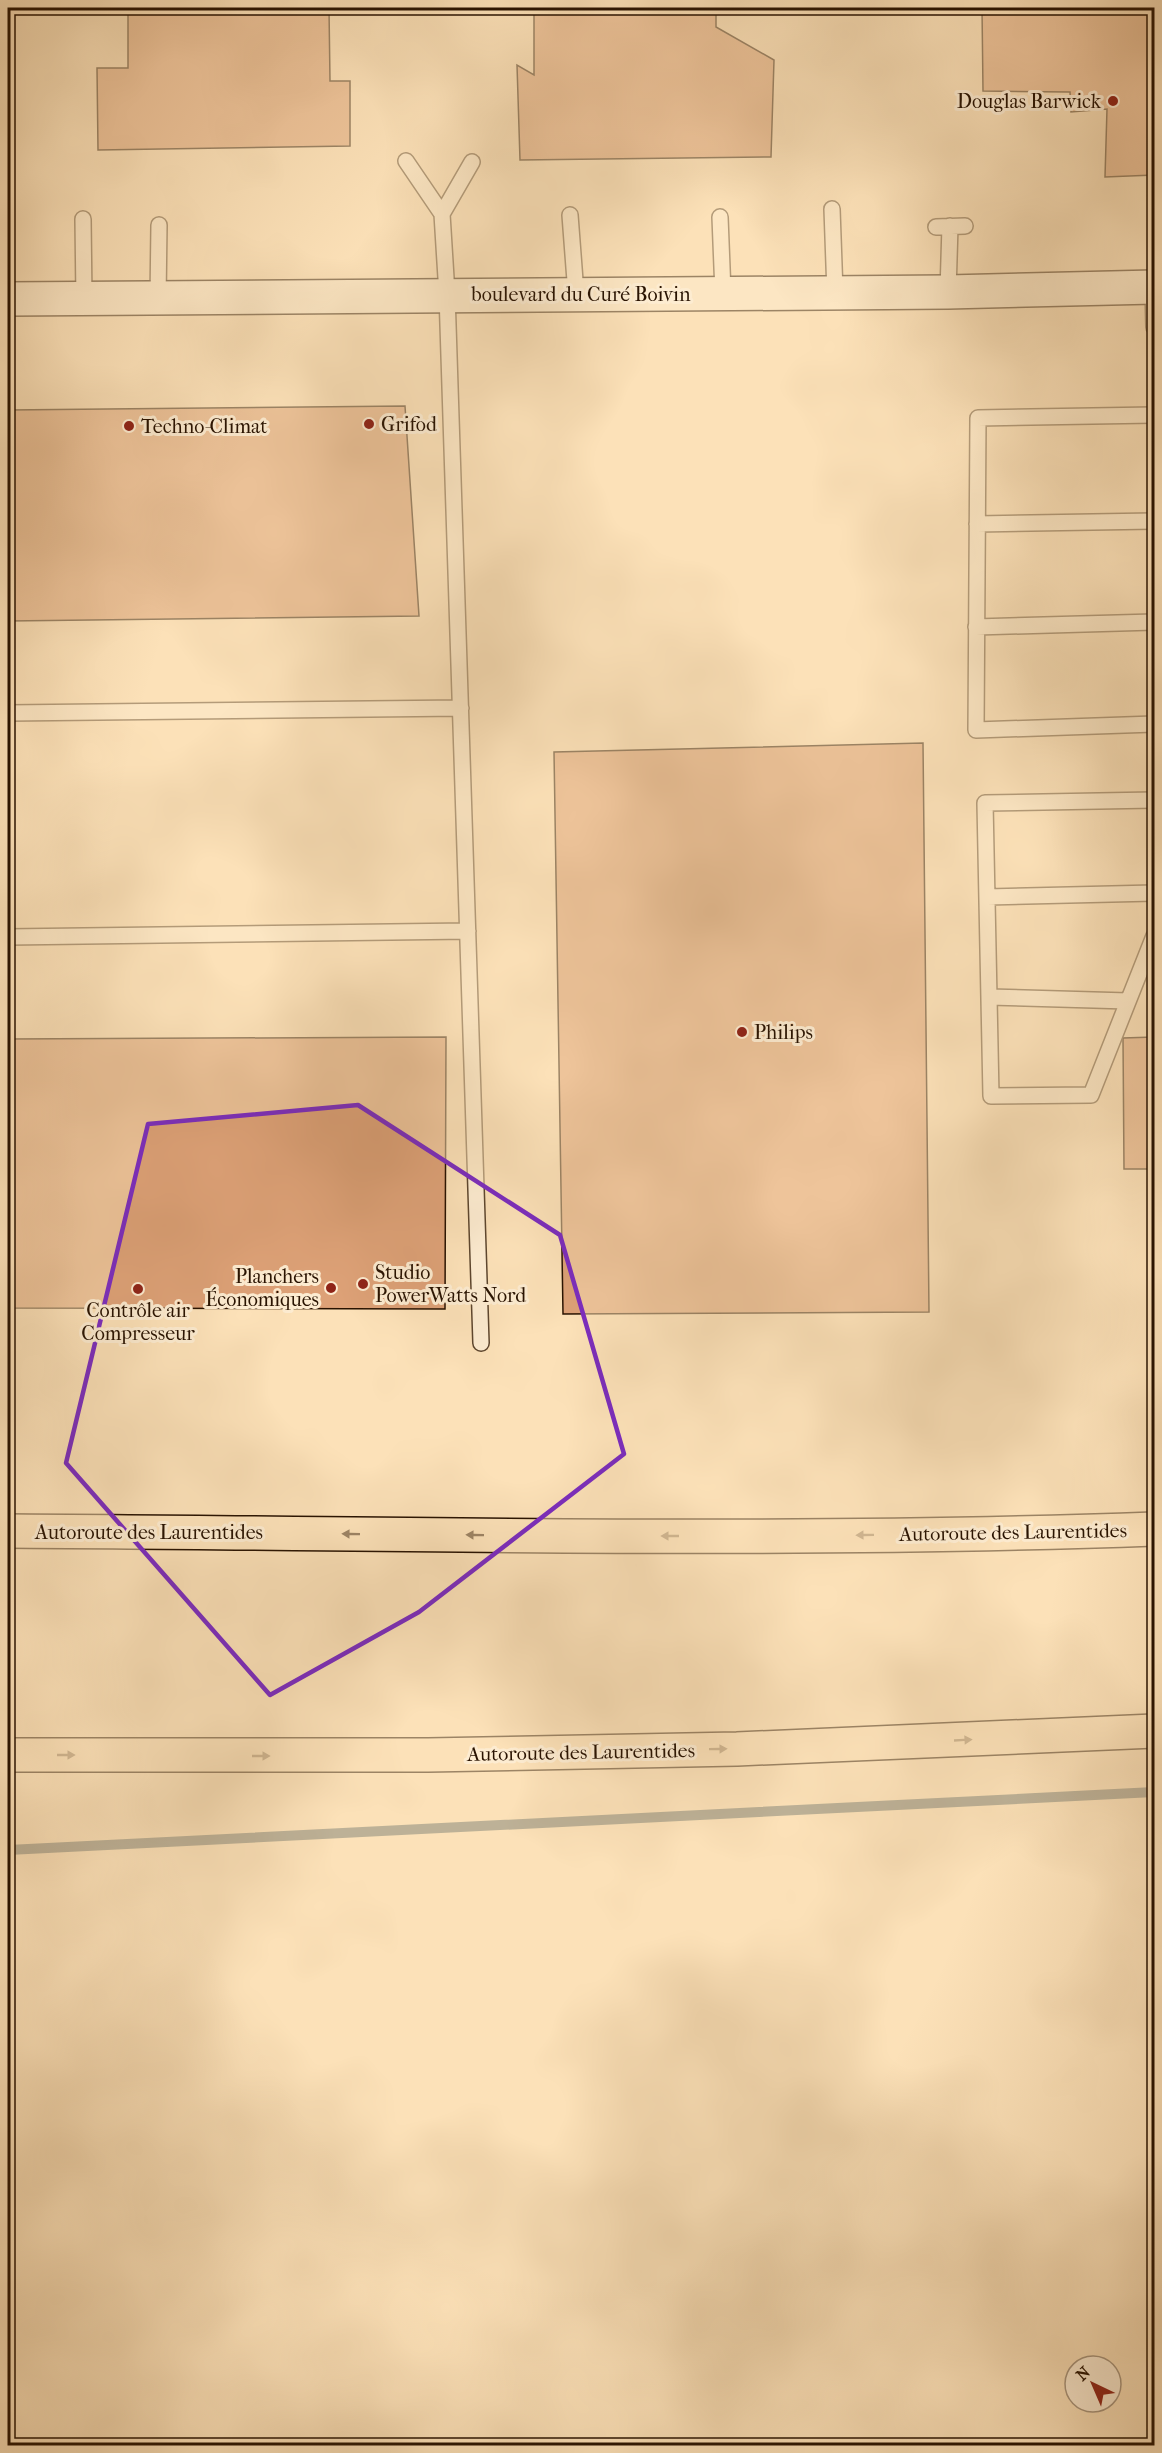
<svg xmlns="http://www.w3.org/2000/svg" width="1162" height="2453" viewBox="0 0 1162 2453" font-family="'IM FELL French Canon',serif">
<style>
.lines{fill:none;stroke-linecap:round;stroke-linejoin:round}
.stream{stroke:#72776f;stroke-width:10}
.building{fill:#dda177;stroke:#281200;stroke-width:1.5}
.lane-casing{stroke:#5d462e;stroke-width:18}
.secondary-casing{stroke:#281200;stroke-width:36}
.highway-casing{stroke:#281200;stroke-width:36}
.lane{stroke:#fdecd1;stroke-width:15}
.secondary{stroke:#fdecd1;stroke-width:33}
.highway{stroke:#fce1b8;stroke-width:33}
.oneway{fill:#9d8465}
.marked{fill:none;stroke:#7b2cbf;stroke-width:4.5;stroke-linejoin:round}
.poi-dot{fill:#8f2418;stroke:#fdecd1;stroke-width:2}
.labels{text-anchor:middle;stroke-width:6;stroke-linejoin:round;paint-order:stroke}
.poi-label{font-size:20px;fill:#281200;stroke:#fdecd1;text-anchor:start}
.street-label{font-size:20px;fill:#281200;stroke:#fdecd1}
</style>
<rect width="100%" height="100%" fill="#fce1b8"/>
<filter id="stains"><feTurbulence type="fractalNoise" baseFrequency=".00333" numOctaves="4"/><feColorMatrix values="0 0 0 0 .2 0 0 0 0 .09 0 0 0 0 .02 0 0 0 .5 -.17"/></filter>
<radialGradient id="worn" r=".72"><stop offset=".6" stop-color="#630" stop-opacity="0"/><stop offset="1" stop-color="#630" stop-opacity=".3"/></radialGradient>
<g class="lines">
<!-- stream -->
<path class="stream" d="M8 1850 1154 1792"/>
</g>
<!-- building -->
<path class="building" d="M128 8H329L330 81H350V146L98 150 97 68H128Z
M534 8H716V27L774 60 771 157 520 160 517 65 534 75Z
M982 8H1154V175L1105 177 1107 109 1071 112 1070 92 983 91Z
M405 406 419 616 8 621V410Z
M923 743 929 1312 563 1314 554 752Z
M446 1037 445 1309 8 1308V1039Z
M1154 1037V1169H1124L1123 1038Z"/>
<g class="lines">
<!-- lane casing -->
<g class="lane-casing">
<path id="lane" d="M406 161 442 214 447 294 481 1343
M832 209 835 293
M442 214 472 162
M570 215 576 294
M720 217 723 293
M83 219 84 299
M936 227 965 226
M1153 287 1154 327
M948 292 950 226
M158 299 159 225
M1154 415 978 418 976 730 1154 724
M977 524 1154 521
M976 627 1154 622
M8 713 461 708
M1154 800 985 803 991 1096 1091 1095 1154 936
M987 897 1154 893
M8 937 468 931
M989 997 1128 1001"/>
</g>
<!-- secondary casing -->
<g class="secondary-casing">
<path id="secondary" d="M8 299 948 292 1154 287"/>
</g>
<!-- highway casing -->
<g class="highway-casing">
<path id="highway" d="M8 1531C390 1533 772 1543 1154 1529
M8 1755H428L737 1749 1154 1731"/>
</g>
<!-- lane -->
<use href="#lane" class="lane"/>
<!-- secondary -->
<use href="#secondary" class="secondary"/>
<!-- highway -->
<use href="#highway" class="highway"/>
</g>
<!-- one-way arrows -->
<defs><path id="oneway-solid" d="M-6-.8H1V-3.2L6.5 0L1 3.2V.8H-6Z" transform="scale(1.5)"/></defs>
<g class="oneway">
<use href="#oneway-solid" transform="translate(351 1534) rotate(-179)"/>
<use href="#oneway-solid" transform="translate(475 1535) rotate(-179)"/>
<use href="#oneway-solid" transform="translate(865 1535) rotate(179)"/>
<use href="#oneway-solid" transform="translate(670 1536) rotate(-180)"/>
<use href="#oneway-solid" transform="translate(963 1740) rotate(-3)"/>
<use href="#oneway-solid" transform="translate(718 1749) rotate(-1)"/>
<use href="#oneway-solid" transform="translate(66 1755)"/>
<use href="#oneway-solid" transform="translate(261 1756)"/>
</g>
<!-- marked area -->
<path d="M0 0H1162V2453H0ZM358 1105 560 1235 624 1454 419 1612 270 1695 66 1463 148 1124Z" fill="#fce1b8" fill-opacity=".55" fill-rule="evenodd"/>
<path class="marked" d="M358 1105 560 1235 624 1454 419 1612 270 1695 66 1463 148 1124Z"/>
<!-- markers -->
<g class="poi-dot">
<circle cx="1113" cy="101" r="6"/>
<circle cx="369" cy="424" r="6"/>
<circle cx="129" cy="426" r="6"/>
<circle cx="742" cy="1032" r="6"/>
<circle cx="363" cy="1284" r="6"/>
<circle cx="331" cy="1288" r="6"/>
<circle cx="138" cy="1289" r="6"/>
</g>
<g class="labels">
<!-- poi labels -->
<g class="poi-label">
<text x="1101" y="108" text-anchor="end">Douglas Barwick</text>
<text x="381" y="431">Grifod</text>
<text x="141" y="433">Techno-Climat</text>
<text x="754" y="1039">Philips</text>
<text x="375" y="1279">Studio<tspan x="375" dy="23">PowerWatts Nord</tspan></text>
<text x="319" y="1283" text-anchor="end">Planchers<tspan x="319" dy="23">Économiques</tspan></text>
<text x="138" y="1317" text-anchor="middle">Contrôle air<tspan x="138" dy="23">Compresseur</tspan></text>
</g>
<!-- street labels -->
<g class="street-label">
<text x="581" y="301">boulevard du Curé Boivin</text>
<text x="149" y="1539">Autoroute des Laurentides</text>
<text transform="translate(1013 1532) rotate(-1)" y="7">Autoroute des Laurentides</text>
<text transform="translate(581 1752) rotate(-1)" y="7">Autoroute des Laurentides</text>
</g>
</g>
<!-- margin -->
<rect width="1162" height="2453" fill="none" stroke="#fce1b8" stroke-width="30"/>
<rect x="9" y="9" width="1144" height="2435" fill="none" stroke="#281200" stroke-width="3"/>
<rect x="15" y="15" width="1132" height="2423" fill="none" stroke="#281200" stroke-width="1.5"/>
<!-- north arrow -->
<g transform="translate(1093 2384) rotate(316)"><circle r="28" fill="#fdecd1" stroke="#a8957d" stroke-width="1.5"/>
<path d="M0-4.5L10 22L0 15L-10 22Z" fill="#8f2418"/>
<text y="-9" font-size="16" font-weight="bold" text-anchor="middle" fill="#281200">N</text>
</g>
<rect width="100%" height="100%" filter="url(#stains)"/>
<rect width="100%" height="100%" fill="url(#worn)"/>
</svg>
